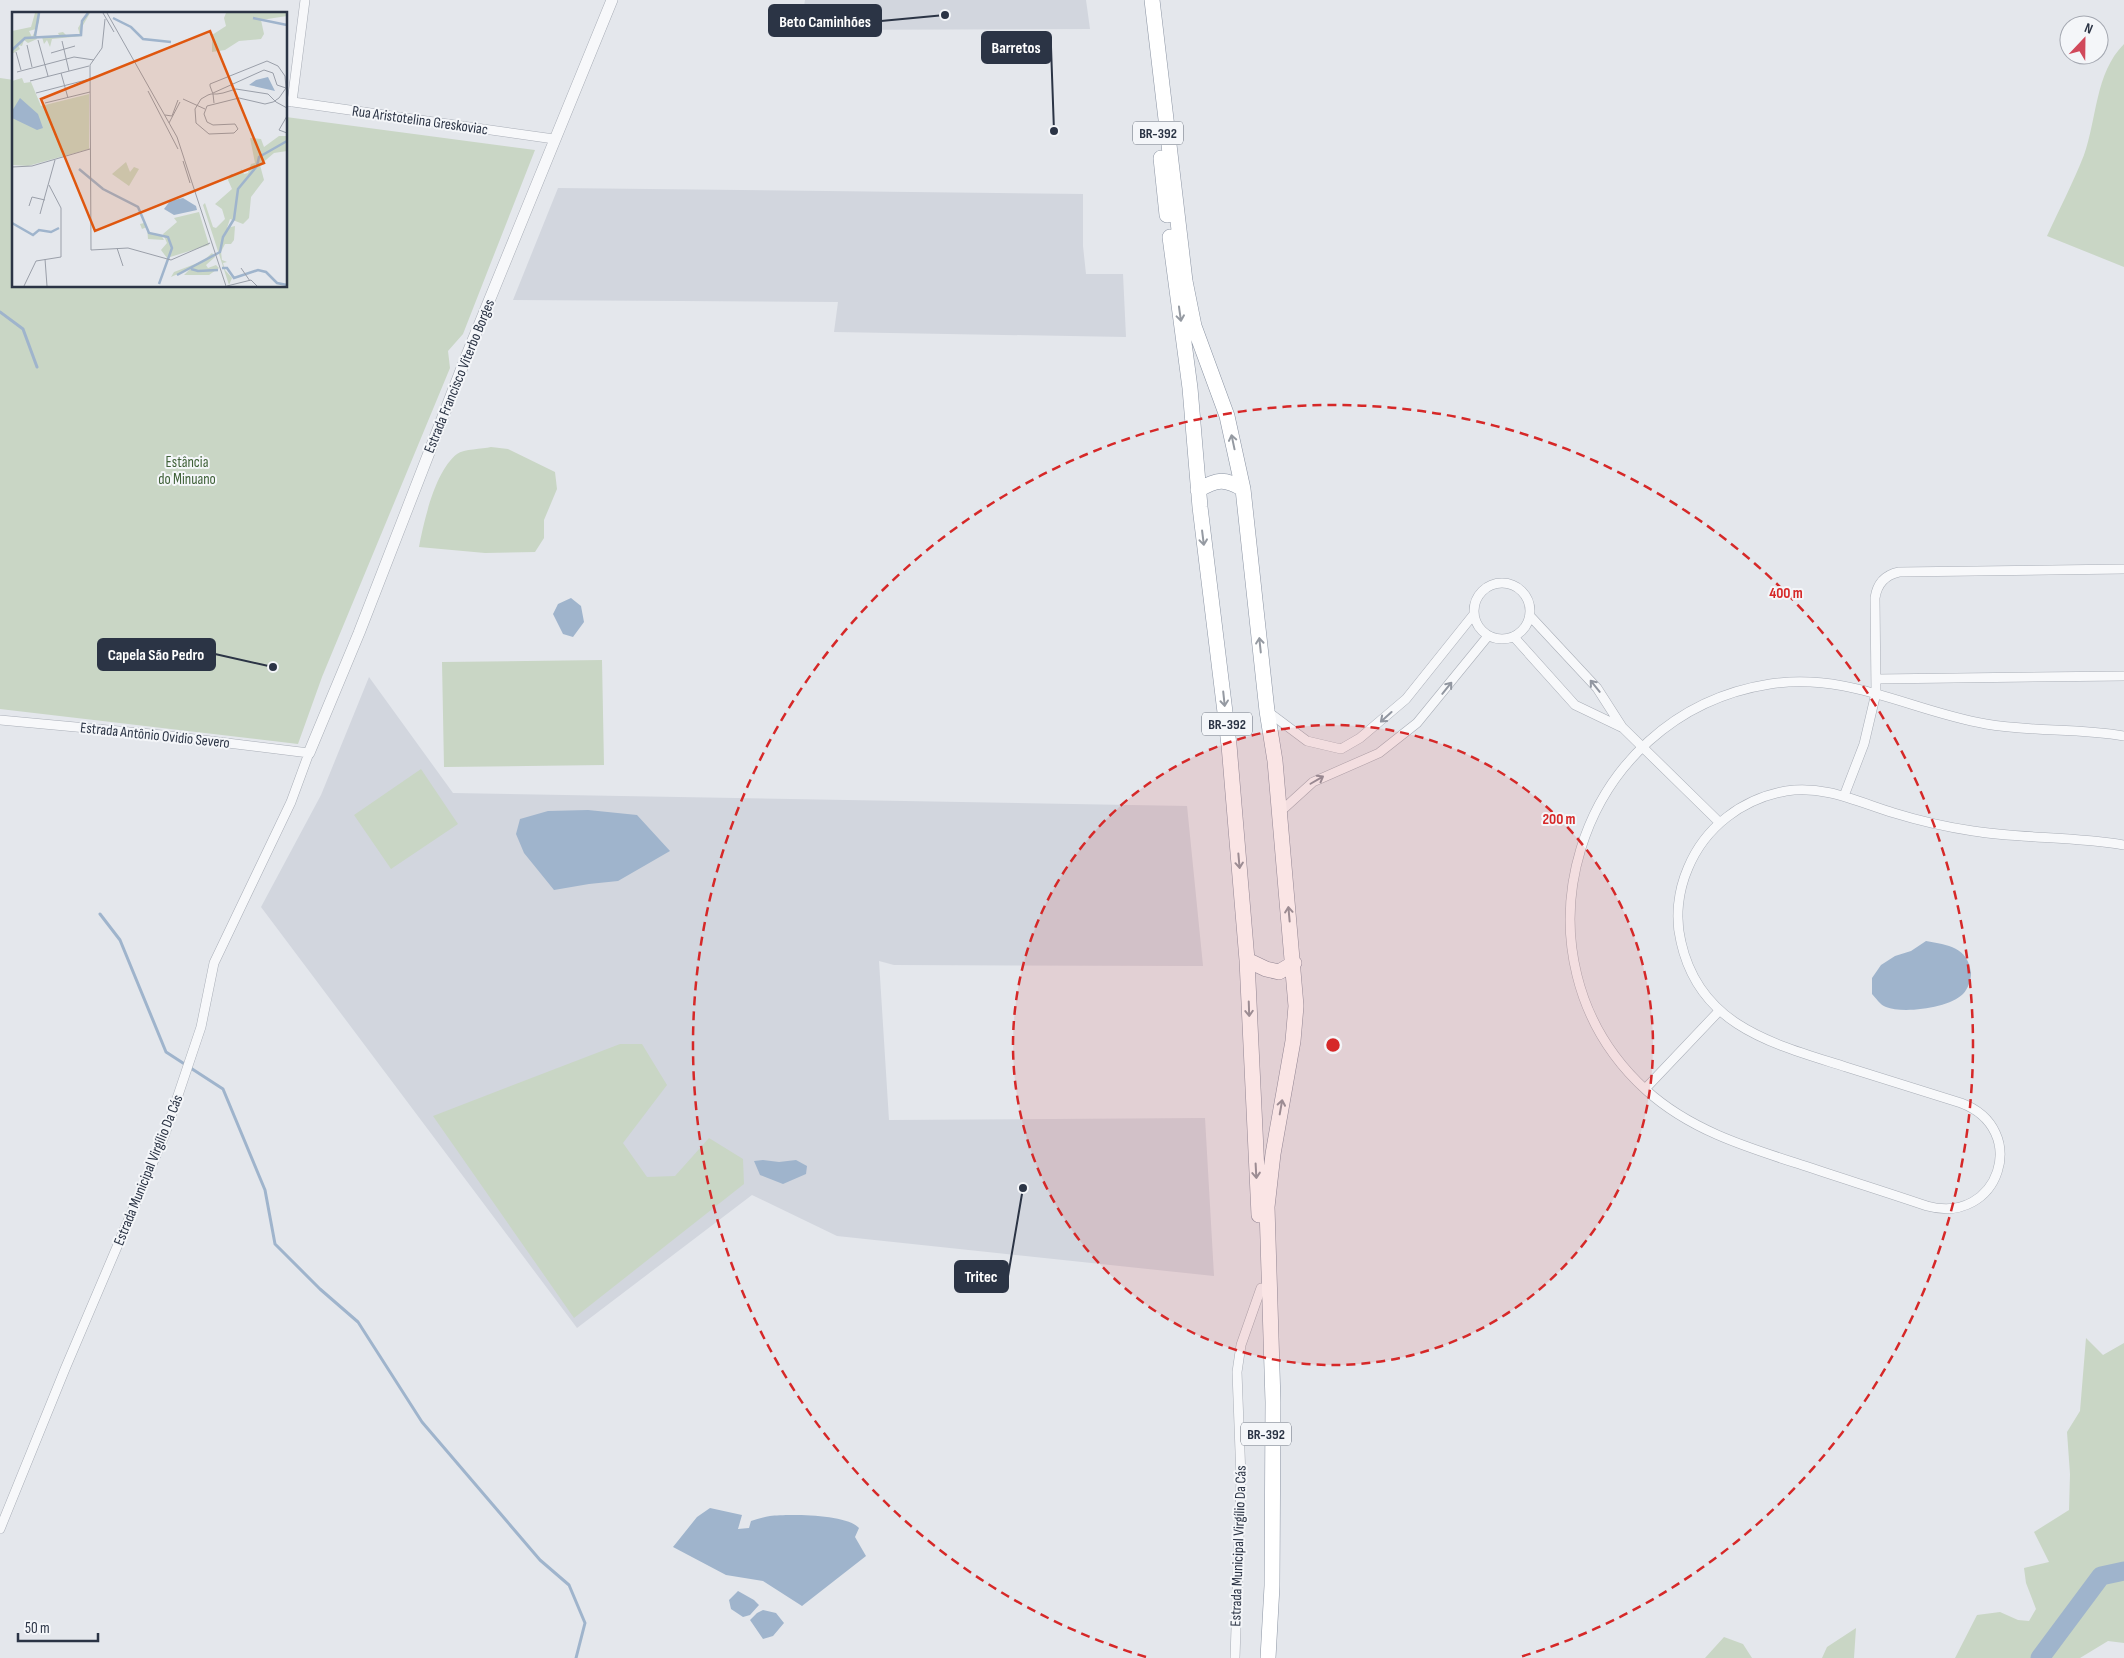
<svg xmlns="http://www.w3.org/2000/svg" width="2124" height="1658" viewBox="0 0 2124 1658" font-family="'Sofia Sans Condensed',sans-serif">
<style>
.built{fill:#d2d6de}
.green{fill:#c9d6c5}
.water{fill:#9fb4cc}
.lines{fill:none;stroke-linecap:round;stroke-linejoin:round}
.stream{stroke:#9fb4cc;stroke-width:3}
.river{stroke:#9fb4cc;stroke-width:19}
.minor-casing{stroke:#a9aeb7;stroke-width:10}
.tertiary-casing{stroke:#a9aeb7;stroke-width:12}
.trunk-casing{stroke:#8b94a3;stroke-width:16}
.minor{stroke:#f7f8fa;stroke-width:9}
.tertiary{stroke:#f7f8fa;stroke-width:11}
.trunk{stroke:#fff;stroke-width:15}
.oneway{stroke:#959aa2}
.oneway2{stroke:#9196a0}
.ring{fill:none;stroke:#d62828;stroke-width:2.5;stroke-dasharray:9 6}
.labels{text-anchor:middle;stroke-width:4;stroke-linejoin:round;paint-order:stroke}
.shield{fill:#f4f6f9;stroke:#676e7b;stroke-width:1}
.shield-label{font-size:14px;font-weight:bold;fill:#2b3445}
.street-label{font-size:15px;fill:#2b3445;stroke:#f4f6f9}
.park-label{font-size:15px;fill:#3f6138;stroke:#f4f6f9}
.inset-river{fill:none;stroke:#9fb4cc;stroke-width:2.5}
.inset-road{fill:none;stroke:#9a9fa9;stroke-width:1}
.view{fill:#df570f;fill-opacity:0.15;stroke:#df570f;stroke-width:2.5}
.inset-edge{fill:none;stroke:#2b3445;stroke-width:2.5}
.centre{fill:#d62828;stroke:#f4f6f9;stroke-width:2.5}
.ring-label{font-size:15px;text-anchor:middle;font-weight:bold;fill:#d62828;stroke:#f4f6f9;stroke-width:4;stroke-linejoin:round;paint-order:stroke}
.leader{fill:none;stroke:#2b3445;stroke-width:2}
.callout-dot{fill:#2b3445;stroke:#f4f6f9;stroke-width:2}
.callout{fill:#2b3445;stroke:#2b3445;stroke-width:2}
.callout-label{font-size:16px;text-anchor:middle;font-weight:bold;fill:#fff}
</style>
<rect width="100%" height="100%" fill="#e4e7ec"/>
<!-- built -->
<path class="built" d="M805 0H1086L1090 29 800 30Z
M558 188 1083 194V246L1086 274H1123L1126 337 834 332 838 302 513 300Z
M369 677 453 793 1187 806 1203 966 894 965 879 961 889 1120 1205 1118 1214 1276 837 1236 752 1195 577 1328 261 907 321 795Z"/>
<!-- green -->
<path class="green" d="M2124 44V267L2047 236C2059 210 2073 183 2084 155 2097 119 2095 73 2124 44Z
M0 78 14 80V286H286V117L535 150 463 334 448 351 450 368 322 677 298 744 0 709Z
M491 447 508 449 555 472 557 489 544 520V538L535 552 485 553 419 547C424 521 435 471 457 454 464 449 482 449 491 447Z
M602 660 604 765 444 767 442 662Z
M421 769 458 824 391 869 354 815Z
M620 1044H642L667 1085 623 1143 647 1177 675 1176 709 1138 743 1159 744 1184 574 1318 433 1116Z
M2086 1338 2103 1355 2124 1343V1643L2108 1641 2080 1658H1955L1977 1615 2000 1612 2018 1620 2029 1621 2036 1609 2026 1583 2024 1568 2049 1562 2034 1532 2069 1510 2070 1474 2067 1432 2080 1411Z
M1856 1628 1854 1658H1822L1827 1647Z
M1724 1637 1743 1644 1752 1658H1705Z"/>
<!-- water -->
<path class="water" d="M571 598 581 606 584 622 573 637 563 634 553 614 558 604Z
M588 810 637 815 670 851 618 881 589 884 554 890 524 853 516 834 520 819 548 811Z
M1926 941C1948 945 1968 947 1971 973 1971 980 1968 989 1963 994 1949 1008 1903 1014 1886 1007 1880 1005 1876 998 1872 994V978L1881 965 1895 956 1911 951Z
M763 1160 779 1162 796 1160 807 1166 806 1174 783 1184 760 1175 754 1161Z
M710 1508 742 1515 738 1529 749 1528 751 1521C757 1519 764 1517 770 1516 789 1514 847 1514 859 1528L855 1537 866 1556 802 1606 763 1581 726 1575 673 1547 697 1517Z
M738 1591 754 1600 759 1605 750 1615 743 1617 731 1609 729 1600Z
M763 1610 776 1613 784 1623 773 1636 763 1639 750 1620 757 1613Z"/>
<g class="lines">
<!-- stream -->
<path class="stream" d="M0 312 23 329 37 367
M100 914 120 940 166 1052 223 1089 265 1190 275 1244 320 1289 358 1322 422 1422 540 1560 569 1585 585 1623 576 1658"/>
<!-- river -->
<path class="river" d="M2040 1658 2101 1576 2124 1571"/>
<!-- minor casing -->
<g class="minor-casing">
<path id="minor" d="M286 101 554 139
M292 102 305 0
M1474 611a28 28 0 1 1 56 0a28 28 0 1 1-56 0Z
M1530 616 1597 688 1622 727 1719 822
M1514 637 1575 705 1621 727
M1877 679 2124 676
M1267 711 1307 741 1341 749 1360 738 1406 699 1474 614
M0 720 162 735 309 753 291 802 214 963 201 1027 165 1134 65 1369 0 1529
M2124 736C2078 728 2032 732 1986 724 1911 711 1849 672 1770 684 1576 714 1501 958 1646 1090 1690 1130 1746 1147 1802 1165 1844 1179 1886 1192 1927 1206 1999 1226 2031 1129 1961 1103 1923 1091 1885 1079 1846 1067 1774 1044 1700 1027 1681 942 1675 918 1678 891 1688 868 1705 827 1742 799 1786 791 1825 785 1858 802 1894 813 1920 821 1946 827 1973 831 2023 839 2074 836 2124 845
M1844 796 1864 744 1876 693 1875 598C1877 584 1885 575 1899 572L2124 569
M1280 812 1313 782 1379 753 1417 723 1488 636
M1645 1089 1719 1011
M1235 1658 1241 1478 1237 1372 1241 1345 1261 1288"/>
</g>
<!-- tertiary casing -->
<g class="tertiary-casing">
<path id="tertiary" d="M309 753 359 633 467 355 612 0"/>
</g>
<!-- trunk casing -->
<g class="trunk-casing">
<path id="trunk" d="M1152 0 1185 281 1194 326 1227 416 1243 489 1267 711 1275 761 1296 1006 1293 1041 1273 1154 1267 1207 1273 1402 1272 1586 1268 1658
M1161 158 1167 215
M1170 237 1190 388 1200 507 1229 745 1247 960 1259 1215
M1198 490C1217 479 1225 478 1243 489
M1247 960 1266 969 1279 972 1294 963"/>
</g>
<!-- minor -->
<use href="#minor" class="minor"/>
<!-- tertiary -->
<use href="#tertiary" class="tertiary"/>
<!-- trunk -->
<use href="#trunk" class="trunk"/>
</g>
<!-- one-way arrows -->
<defs><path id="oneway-shaft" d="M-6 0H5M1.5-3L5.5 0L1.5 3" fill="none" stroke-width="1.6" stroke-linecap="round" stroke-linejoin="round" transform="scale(1.25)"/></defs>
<g class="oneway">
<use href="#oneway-shaft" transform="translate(1180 314) rotate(82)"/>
<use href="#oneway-shaft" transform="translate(1233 442) rotate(-102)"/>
<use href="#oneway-shaft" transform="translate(1203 538) rotate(83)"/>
<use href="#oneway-shaft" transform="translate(1260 645) rotate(-96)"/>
<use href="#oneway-shaft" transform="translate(1224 699) rotate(84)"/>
<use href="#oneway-shaft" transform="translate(1239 861) rotate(85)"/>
<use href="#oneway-shaft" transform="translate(1289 914) rotate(-95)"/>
<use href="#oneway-shaft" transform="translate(1249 1009) rotate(88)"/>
<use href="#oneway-shaft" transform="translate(1281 1107) rotate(-80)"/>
<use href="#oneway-shaft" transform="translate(1256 1171) rotate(87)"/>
</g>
<g class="oneway2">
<use href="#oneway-shaft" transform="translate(1595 686) rotate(-129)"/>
<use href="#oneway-shaft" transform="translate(1447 688) rotate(-51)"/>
<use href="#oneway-shaft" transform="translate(1386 717) rotate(138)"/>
<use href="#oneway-shaft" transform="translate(1317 780) rotate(-30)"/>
</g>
<!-- distance rings -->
<circle cx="1333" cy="1045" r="320" fill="#d62828" fill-opacity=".12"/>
<g class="ring">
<circle cx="1333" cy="1045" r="320"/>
<path d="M1146 1657A640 640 0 1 1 1520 1657"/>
</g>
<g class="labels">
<!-- shield labels -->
<g class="shield">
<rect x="1133" y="121.5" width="50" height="23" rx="4"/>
<rect x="1202" y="712.5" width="50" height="23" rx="4"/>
<rect x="1241" y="1422.5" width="50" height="23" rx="4"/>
</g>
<g class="shield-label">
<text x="1158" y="138">BR-392</text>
<text x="1227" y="729">BR-392</text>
<text x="1266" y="1439">BR-392</text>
</g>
<!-- street labels -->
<g class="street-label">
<text transform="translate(420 120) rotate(8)" y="5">Rua Aristotelina Greskoviac</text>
<text transform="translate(459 376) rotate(-68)" y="5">Estrada Francisco Viterbo Borges</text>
<text transform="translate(155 735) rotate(6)" y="5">Estrada Antônio Ovidio Severo</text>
<text transform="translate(148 1170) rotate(-68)" y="5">Estrada Municipal Virgílio Da Cás</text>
<text transform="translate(1238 1546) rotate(-88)" y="5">Estrada Municipal Virgílio Da Cás</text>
</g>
<!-- park labels -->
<g class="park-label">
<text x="187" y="467">Estância<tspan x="187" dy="17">do Minuano</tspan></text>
</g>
</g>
<!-- overview -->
<g transform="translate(12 12)">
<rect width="275" height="275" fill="#e4e7ec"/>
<path d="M23 1H28L27 10 24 17 17 19 20 25 23 19 25 27 16 31 12 28 10 34 6 33 8 37 0 42V19L19 15ZM75 1H78L70 15V24L40 27 38 35 35 28 32 32 30 25H48L46 21 51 20 55 24 68 23 66 16ZM214 1H275V4L249 8 252 22 249 27 227 29 213 38 200 40V23L214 14 212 6ZM10 66 12 71 19 70 29 94 77 82V137L16 154 0 153V69ZM267 124H275V139L262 141 248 153 252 168 239 185 237 206 231 212 218 207 215 216 223 214 222 228 219 232H213L209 240 210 248 215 250 211 251 213 258 220 266 217 273 191 193 193 191 201 215 204 216 213 207 210 197 203 192 220 177 216 168 219 162H228L229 157 232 162 236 161 239 152 243 151 238 126 249 127 252 135ZM114 150 118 160 122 155 127 157 117 174 100 162ZM187 200 197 233 155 246 149 238 155 231 151 222 165 210 162 206ZM132 211 138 221 149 223 152 228 136 227 135 215 130 217 128 212ZM200 241 203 245 194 253 196 256 204 253 207 256 197 263H172L179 256 159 265 162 260 191 249Z" fill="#c9d6c5"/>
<path d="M256 65 263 79 237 73 244 68ZM8 86 26 102 31 116 25 118 0 106V99ZM171 186 184 194 185 198 162 203 152 197 158 189Z" fill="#9fb4cc"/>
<path class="inset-river" d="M101 6 119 15 131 27 159 30M241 6 275 13M23 24 27 1M0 38 13 26 69 23 70 9 76 1M67 157 91 177 126 195 137 221 156 225 160 236 147 272M0 211 21 223 27 218 39 220 47 216M210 256H215L222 266 246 258 254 260 265 271 275 273M179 257 186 259 206 258M165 263 208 240 211 225 222 207 226 177 245 154 247 145 275 129"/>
<path class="inset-road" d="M91 1 102 20M95 1 165 125 214 274M93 7 90 36 78 53 79 238 116 236 159 248 198 231M26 28 36 64M50 29 57 59M15 33 20 55M4 40 9 58M39 41 63 34M5 60 62 45 82 48M49 61 56 86M18 69 77 54M136 79 166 137M24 81 78 67M201 81 252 58 261 61 265 73 274 76M171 87 193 97M33 91 78 80M202 91 201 82 198 74V72L255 49 266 54 273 64 274 76 267 86 264 88 263 89 261 90 253 92 227 86 195 94 192 102 195 110 201 113 223 112 226 117 222 121 197 122 184 111 183 97 189 87 196 83 199 82H205L211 81 224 77 256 82 264 90 275 96M153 103 160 104 166 88M157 111 168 90M275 121 267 118 275 104M171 149 178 171M0 155 20 154 78 137M17 194 20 185 33 188M28 202 43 148M105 236 111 254M33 247 35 274M229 256 238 269M12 274 24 249 49 245V196L37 173M215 274 239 268 245 274"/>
<path class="view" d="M198 19 252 151 83 219 29 87Z"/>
<rect width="275" height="275" class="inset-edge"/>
</g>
<circle cx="1333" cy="1045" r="8" class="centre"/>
<g class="ring-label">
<text x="1786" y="598">400 m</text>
<text x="1559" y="824">200 m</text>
</g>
<!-- callouts -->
<path class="leader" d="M945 15L881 21M1054 131L1051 47M273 667L215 654M1023 1188L1008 1276"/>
<g class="callout-dot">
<circle cx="945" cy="15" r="5"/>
<circle cx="1054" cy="131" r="5"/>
<circle cx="273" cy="667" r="5"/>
<circle cx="1023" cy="1188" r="5"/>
</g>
<g class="callout">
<rect x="769" y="5" width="112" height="31" rx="5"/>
<rect x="982" y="32" width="69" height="31" rx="5"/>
<rect x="98" y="639" width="117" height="31" rx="5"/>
<rect x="955" y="1261" width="53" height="31" rx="5"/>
</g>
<g class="callout-label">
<text x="825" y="27">Beto Caminhões</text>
<text x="1016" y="53">Barretos</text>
<text x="156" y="660">Capela São Pedro</text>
<text x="981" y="1282">Tritec</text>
</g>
<!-- north arrow -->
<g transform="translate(2084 40) rotate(22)"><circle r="24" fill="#f4f6f9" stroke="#a4a8b1"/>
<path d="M0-4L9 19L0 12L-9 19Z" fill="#d1495b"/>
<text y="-8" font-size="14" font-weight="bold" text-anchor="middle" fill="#2b3445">N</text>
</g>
<!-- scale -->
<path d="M18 1633v8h80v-8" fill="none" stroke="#2b3445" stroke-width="2.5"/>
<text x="25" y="1633" font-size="15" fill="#2b3445" stroke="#f4f6f9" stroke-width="4" paint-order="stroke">50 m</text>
</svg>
